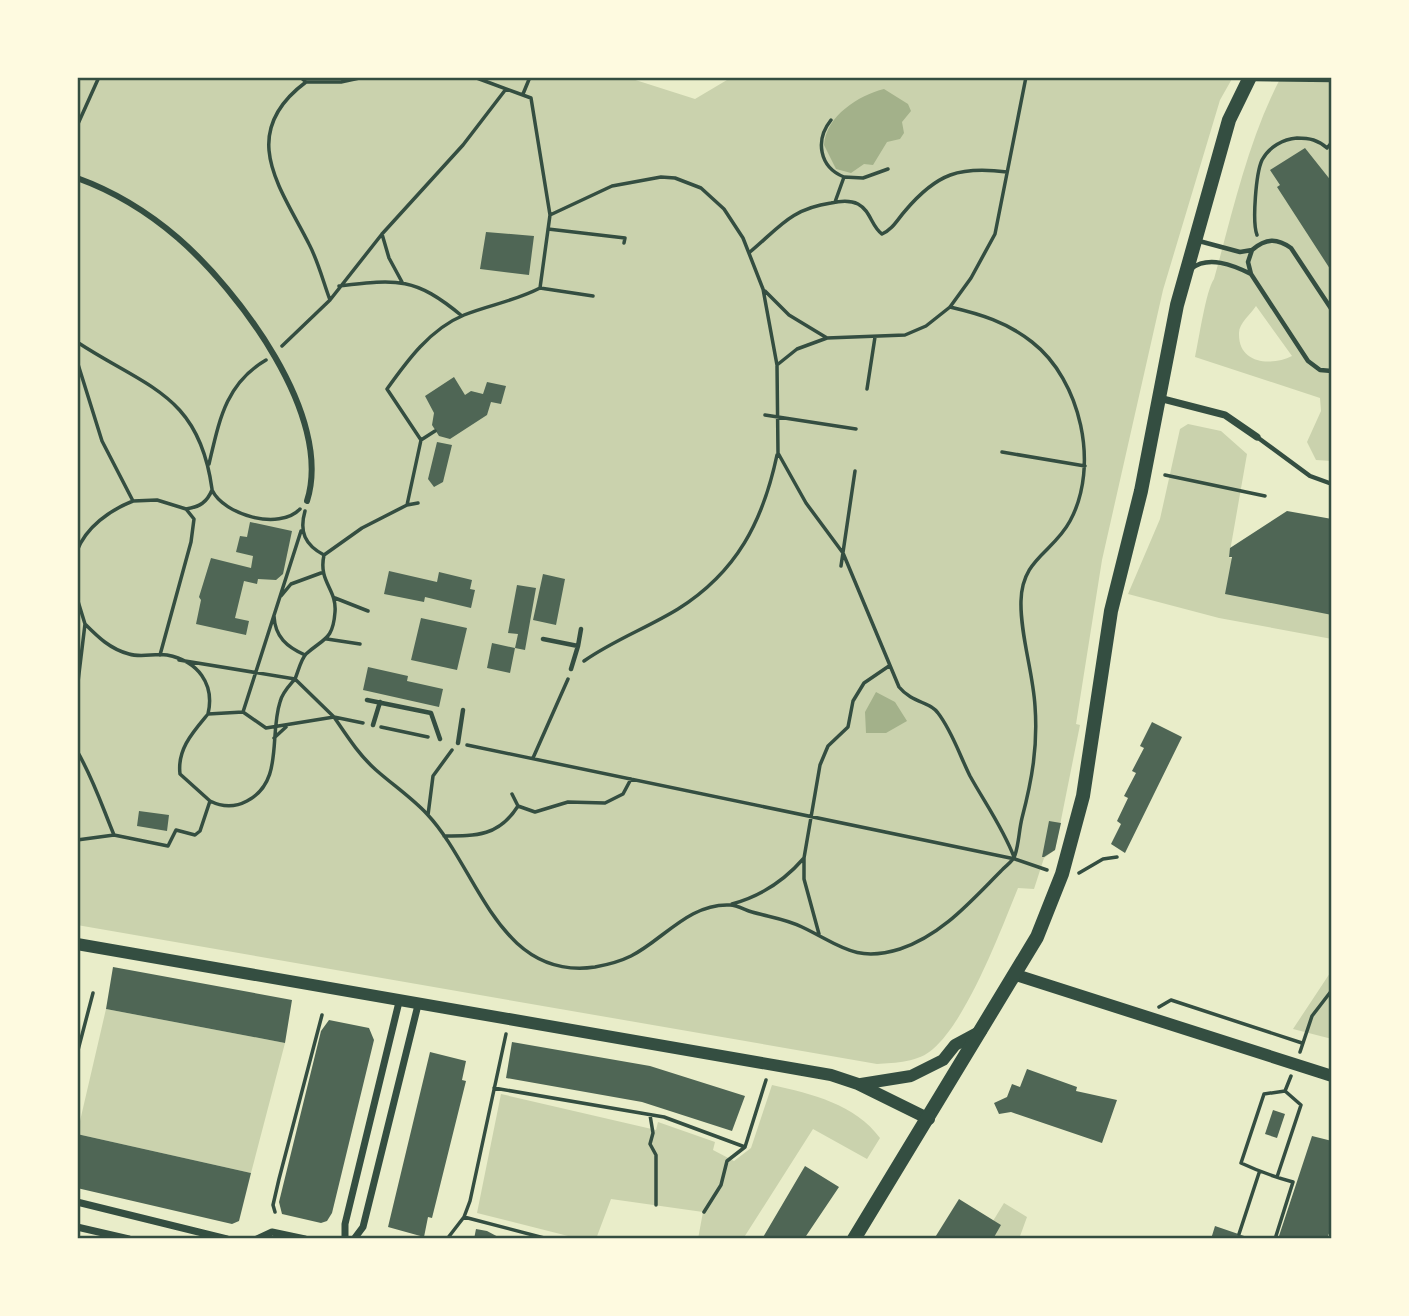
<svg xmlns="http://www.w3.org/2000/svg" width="1409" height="1316" viewBox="0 0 1409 1316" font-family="'IBM Plex Sans',sans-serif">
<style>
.green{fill:#cad2ad;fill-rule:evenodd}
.water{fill:#a3b18a}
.building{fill:#4f6655}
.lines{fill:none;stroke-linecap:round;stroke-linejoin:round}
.path{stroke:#344e41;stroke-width:3.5}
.service{stroke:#344e41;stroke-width:4.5}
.pedestrian{stroke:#344e41;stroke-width:6}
.minor{stroke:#344e41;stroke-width:7}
.tertiary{stroke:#344e41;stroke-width:12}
.secondary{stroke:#344e41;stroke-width:14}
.neatline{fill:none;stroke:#344e41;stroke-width:2.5}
</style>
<rect width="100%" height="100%" fill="#e9edc9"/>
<!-- green -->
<path class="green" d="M77 77H626L695 99 732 77H1233L1220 100 1163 290 1102 560 1076 724 1080 725 1055 850 1044 858 1034 889 1018 888C1001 930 967 1020 933 1049 919 1062 895 1063 877 1064L77 925Z
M1281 77H1332V461L1316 460 1307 442 1321 411 1320 398 1195 357C1199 339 1206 290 1214 279 1233 211 1248 140 1281 77ZM1256 306 1292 356C1272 366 1238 365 1239 333 1239 323 1251 314 1256 306Z
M1188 424 1221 431 1247 454 1229 557 1332 615V639L1219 618 1128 594 1160 519 1180 429Z
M1332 970V1039L1293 1029Z
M106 1009 285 1043 251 1173 77 1134Z
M772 1085C812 1094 855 1104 880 1138L867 1159 813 1129 743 1239H698L703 1212 611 1199 596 1239H580L477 1213 501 1094 656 1130 658 1122 715 1142 713 1150 734 1161 751 1148Z
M1004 1203 1027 1217 1019 1239H993V1221Z"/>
<!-- water -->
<path class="water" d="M884 89 908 104 911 111 902 122 904 133 900 139 887 142 873 165 864 164 851 173 836 169 824 145C826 116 859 95 884 89Z
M876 692 895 702 907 721 886 733H866L865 712Z"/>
<!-- building -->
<path class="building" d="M1305 148 1332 182V272L1277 187 1280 185 1270 170Z
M486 232 534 236 529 275 480 269Z
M454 377 465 395 471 391 483 394 487 382 506 386 501 404 491 402 487 415 450 439 439 436 432 425 434 413 425 396Z
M437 442 452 445 443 482 434 487 428 479Z
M1287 511 1332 519V615L1225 594 1232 557H1229L1230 548Z
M250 522 292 531 283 574 276 580 258 579 257 584 244 581 235 618 249 621 246 635 196 624 201 600 199 597 211 558 251 568 253 556 236 552 240 536 247 537Z
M389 571 437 582 439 572 472 580 470 589 475 590 471 608 425 597 424 602 384 594Z
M543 574 565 579 556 625 533 620Z
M517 585 536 588 525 650 515 648 510 673 487 668 492 643 515 648 518 634 508 633Z
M421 618 467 628 457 670 411 660Z
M368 667 408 676 407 681 443 689 439 707 363 690Z
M1152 722 1182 737 1125 853 1111 844 1121 824 1117 821 1128 798 1124 796 1136 773 1132 771 1144 748 1140 746Z
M139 811 169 815 167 831 137 826Z
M1049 821 1061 823 1055 850 1044 857H1042Z
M113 967 292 1000 285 1043 106 1009Z
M329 1020 369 1028 374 1040 332 1213 327 1221 321 1223 282 1214 279 1202 321 1031Z
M512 1042 650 1066 745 1096 732 1131 642 1102 506 1078Z
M430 1052 466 1061 462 1080 466 1081 432 1218 428 1217 424 1237 388 1227Z
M1027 1069 1077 1087 1076 1091 1117 1100 1102 1143 1011 1112 999 1114 994 1103 1007 1097 1012 1084 1020 1087Z
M1273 1110 1285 1114 1277 1138 1265 1134Z
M77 1134 251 1173 239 1221 232 1224 77 1188Z
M1312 1136 1332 1141V1225L1327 1239H1278Z
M805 1166 839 1187 804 1239H762Z
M959 1199 1001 1225 993 1239H934Z
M1215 1226 1253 1239H1211Z
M476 1229 487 1231 502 1239H474Z"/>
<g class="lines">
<!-- path -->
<path class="path" d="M300 77 306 82H341L364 77
M474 77 531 98 550 215 612 186 661 177 675 178 701 188 724 209 743 238 763 289 777 365 778 453 806 503 843 553 899 687C912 703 931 702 938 713 952 731 960 756 970 776 985 803 1003 828 1014 857
M306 82C236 134 281 188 309 244 318 261 323 281 330 300
M523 94 530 77
M831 120C815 140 819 167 844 177L835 202
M77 126 99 77
M844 177 863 178 888 169
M548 229 625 238 624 243
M382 234 389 258 402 282
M1257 235C1252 222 1256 173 1262 160 1269 147 1283 139 1297 138 1310 138 1318 140 1327 148L1332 142
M750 252C779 228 790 209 831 203 840 201 850 200 858 204 871 211 871 226 882 234 893 229 897 220 905 211 937 173 960 166 1007 172
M339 286C398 279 415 277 462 316
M540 288 593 296
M765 291 789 315 827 338
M77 342C147 388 199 394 212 489
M282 346 330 300 382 234 463 145 506 89
M77 361 102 441 133 501C110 510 86 527 77 551
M777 365 797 349 827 338 905 335 926 326 950 307 971 278 995 234 1026 77
M867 389 875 337
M765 415 856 429
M421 440 435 431
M1002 452 1085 466
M209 464C219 422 225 384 266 360
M1165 475 1265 496
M133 501 157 500 186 509
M407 505 418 503
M305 511C299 532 305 545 324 555
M841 566 855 471
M281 596 291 584 321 573
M77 598 85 624 77 690
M335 598 368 611
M274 616C275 637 287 647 305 655
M85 624C98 637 110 649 129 654 141 658 155 653 167 655 198 661 215 684 208 714
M327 639 360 644
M160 655 191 542 194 519 186 509C200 507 207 502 212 490 224 515 279 531 300 509
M179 660 295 679C298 672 301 659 306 654 324 638 333 640 335 612 337 589 318 582 324 555L362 528 407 505 421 440 387 389C407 361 430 329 464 315 489 305 515 301 540 288L550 215
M584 661C614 640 647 628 678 609 737 572 763 521 777 455
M243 712 301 531
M381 727 428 737
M274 738 286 727
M467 745 1015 859 1047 870
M77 751C93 778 102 806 114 835L168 846 176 830 195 835 200 831 210 801C222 807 234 808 247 801 284 782 269 736 280 702 282 693 289 686 295 679L334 717 363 723
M533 758 568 679
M210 801 180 774C177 749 193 732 208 714L243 712 266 728 334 717C347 736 359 755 376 770 393 785 412 798 427 814 478 868 498 981 595 967 606 965 621 961 631 956 663 940 689 903 730 905 737 905 745 910 752 912 769 917 786 919 802 927 840 945 855 963 900 949 942 935 971 901 1001 871 1006 865 1013 862 1015 855 1019 843 1019 830 1022 818 1032 780 1038 746 1035 706 1033 672 1020 634 1021 601 1022 558 1053 553 1070 521 1100 466 1081 380 1032 342 1007 322 980 314 950 307
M518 806 535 812 568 802 605 803 623 794 631 779
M428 815 433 776 452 750
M444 836C477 836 499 836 518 806L512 794
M77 840 114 835
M1079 873 1103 859 1117 857
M732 904C762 896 784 881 804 858
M819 934 804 879V858L820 765 828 746 848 727 853 701 864 683 889 666
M1159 1007 1171 1000 1302 1043
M1300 1052 1312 1016 1332 990
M77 1054 93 993
M494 1088 664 1117 745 1147 766 1080
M1285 1091 1291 1076
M650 1115 653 1133 650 1144 656 1155V1205
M275 1212 273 1205 279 1179 322 1015
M704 1212 721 1185 727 1161 745 1147
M464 1217 470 1201 506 1034
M1239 1234 1259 1173
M447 1239 464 1217 548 1239
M1275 1239 1293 1182C1275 1177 1258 1171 1241 1163L1264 1094 1285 1091 1301 1105 1277 1177"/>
<!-- service -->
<path class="service" d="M1253 79 1332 80
M1199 241 1240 252 1252 250
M1191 269C1208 255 1233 265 1251 274
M1332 310 1291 248C1277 238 1266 238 1252 250L1248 262 1251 274 1308 361 1320 370 1332 371
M1257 437 1310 476 1332 484
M543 639 578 646 571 669
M578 646 581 629
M367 700 431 713 440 739
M373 725 380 702
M458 743 463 710"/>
<!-- pedestrian -->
<path class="pedestrian" d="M77 178C113 191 149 213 178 238 238 290 334 416 307 501"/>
<!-- minor -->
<path class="minor" d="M1159 398 1225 415 1257 437
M77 1202 227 1239
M77 1227 129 1239
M257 1239 272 1232 305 1239
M345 1239V1224L399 1002
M354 1239 363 1227 418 1005"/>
<!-- tertiary -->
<path class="tertiary" d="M77 944 831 1075 858 1084 929 1119
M1016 975 1332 1076
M861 1084 911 1076 943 1060 955 1045 981 1031"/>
<!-- secondary -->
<path class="secondary" d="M854 1239 1037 937 1062 874 1083 796 1111 611 1141 491 1177 305 1229 120 1250 77"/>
</g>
<!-- border -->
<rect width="1409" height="1316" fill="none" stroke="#fefae0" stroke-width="158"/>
<rect x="79" y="79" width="1251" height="1158" class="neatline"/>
</svg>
